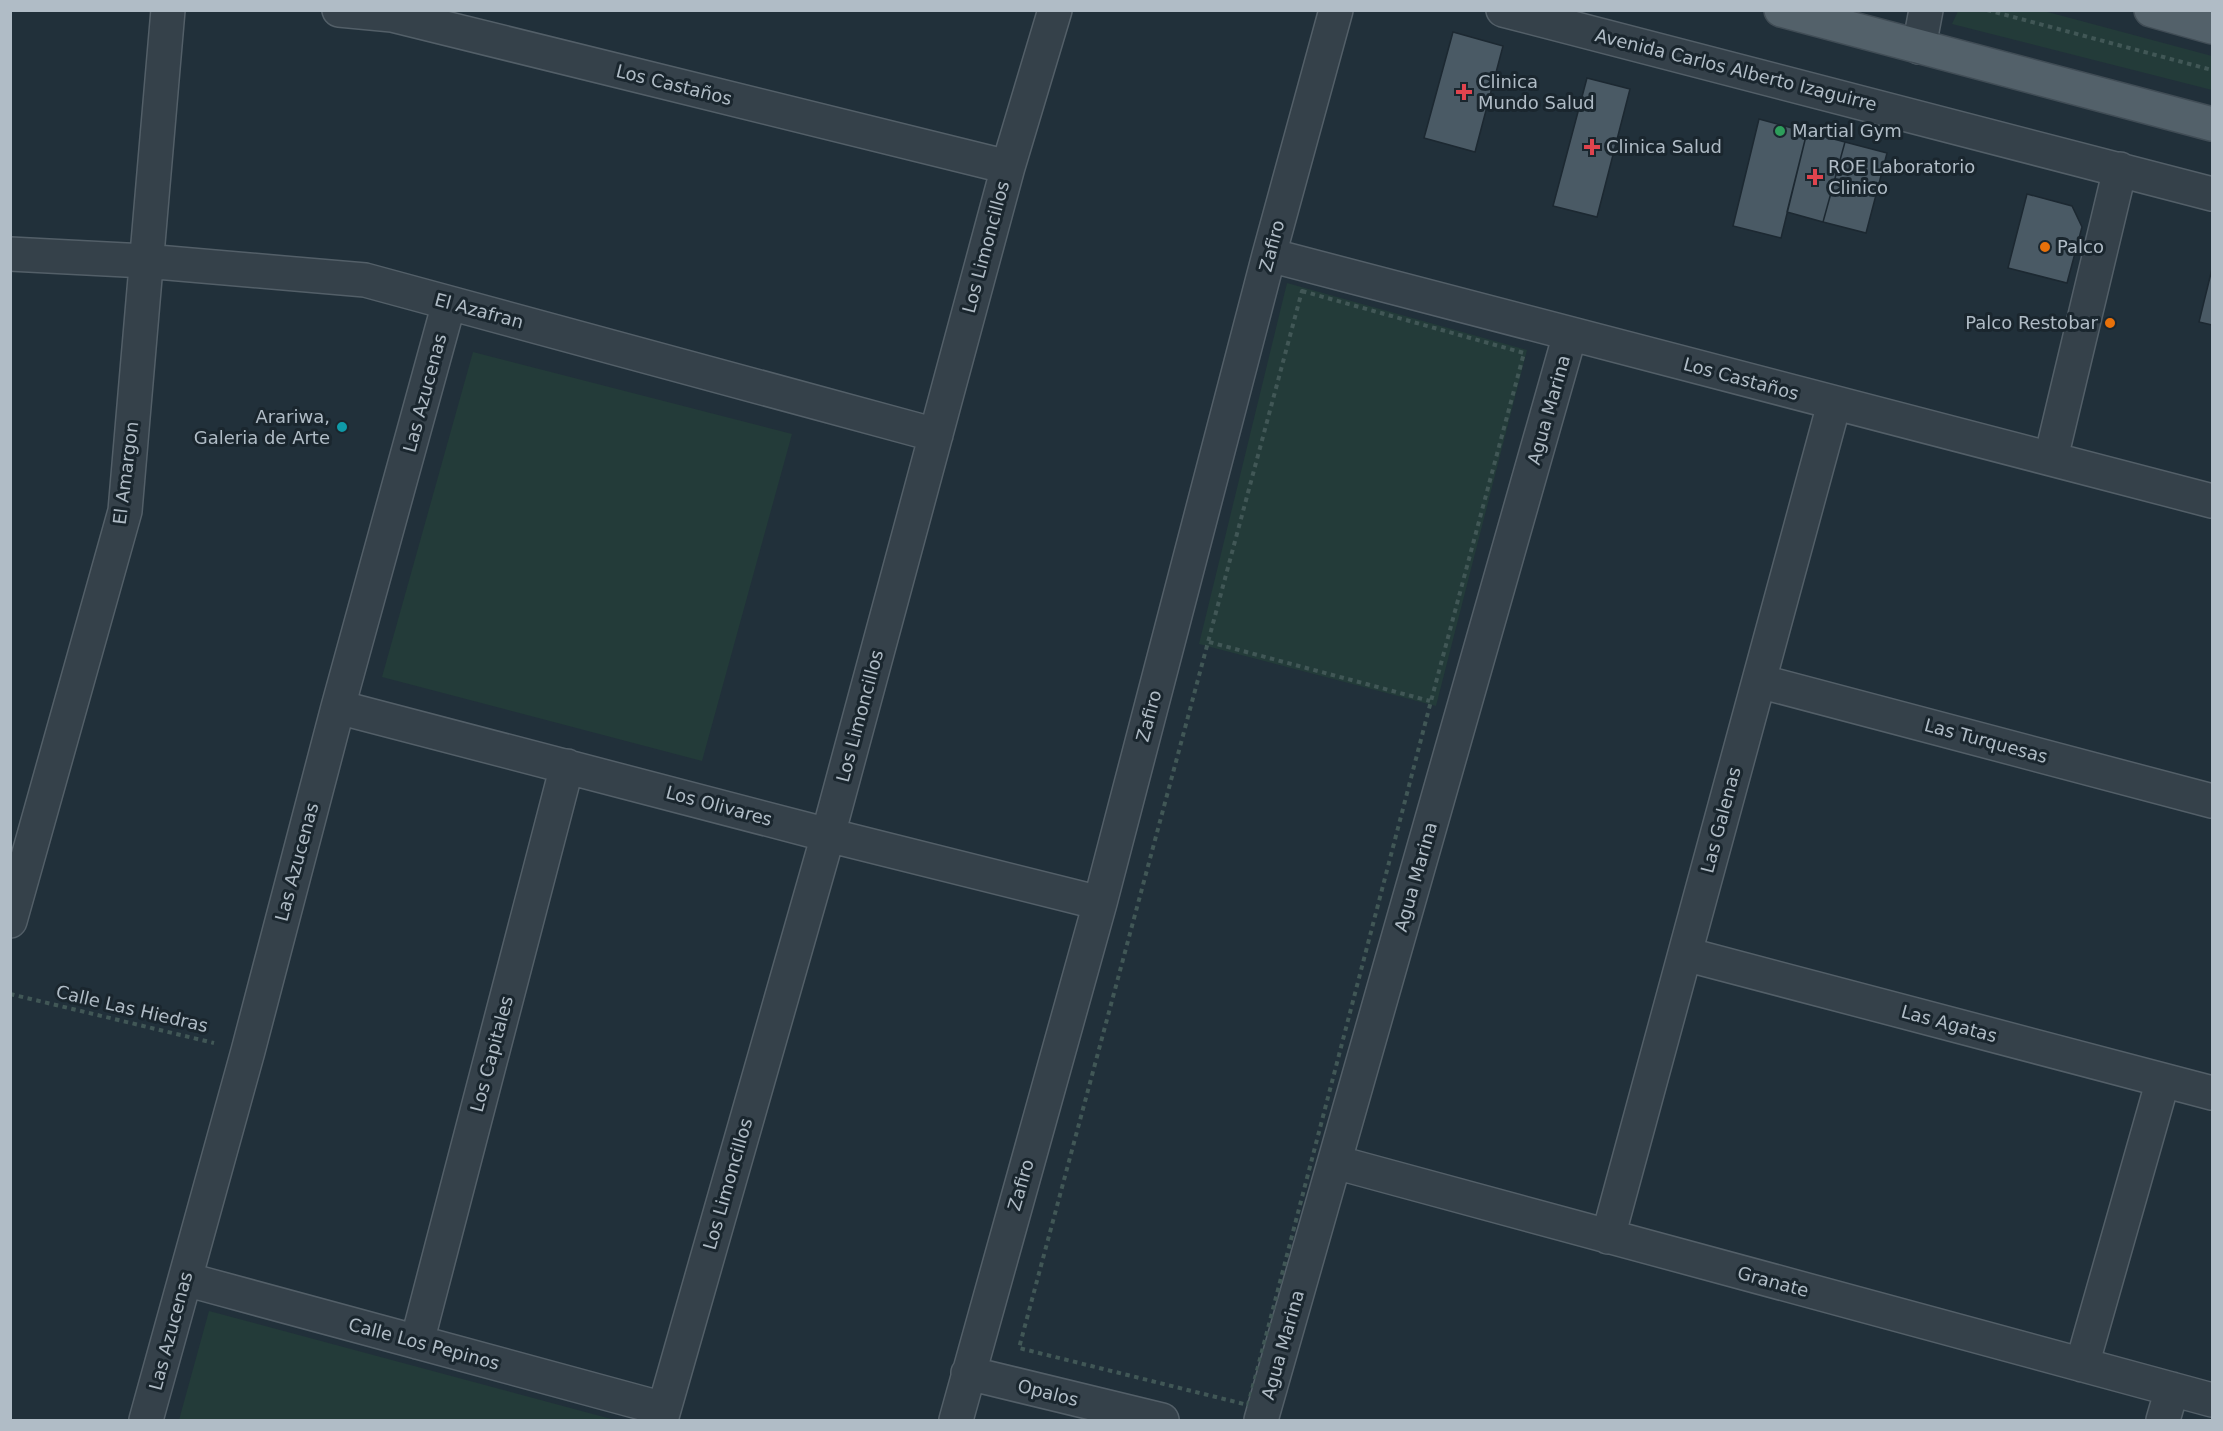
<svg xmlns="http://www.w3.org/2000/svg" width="2223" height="1431" viewBox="0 0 2223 1431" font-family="'DejaVu Sans',sans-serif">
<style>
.green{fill:#233b39}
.building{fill:#4a5a65;stroke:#1c2831;stroke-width:1.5}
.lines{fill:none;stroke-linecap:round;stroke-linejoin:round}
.minor-casing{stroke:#535f68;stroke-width:36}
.major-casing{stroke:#414d56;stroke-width:36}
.path{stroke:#415756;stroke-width:4;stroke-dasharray:4.5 4.5;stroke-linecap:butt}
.minor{stroke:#35414a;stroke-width:33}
.major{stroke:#53616a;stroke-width:33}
.health-dot{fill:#e0444e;stroke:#1a262e;stroke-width:2}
.leisure-dot{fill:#2e9e5b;stroke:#1a262e;stroke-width:2}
.food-dot{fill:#e8710a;stroke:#1a262e;stroke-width:2}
.culture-dot{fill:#0f9aa8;stroke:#1a262e;stroke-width:2}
.labels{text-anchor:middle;stroke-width:6;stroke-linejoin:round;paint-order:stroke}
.street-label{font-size:18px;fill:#b0bcc6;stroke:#1a262e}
.poi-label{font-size:18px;fill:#b0bcc6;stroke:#1a262e;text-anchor:start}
</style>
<rect width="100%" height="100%" fill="#21303a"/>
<!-- green -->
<path class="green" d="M1958 11H2044L2212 56V90L1952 24Z
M1287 283 1527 350 1436 706 1199 644Z
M473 352 792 434 702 761 382 677Z
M209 1311 615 1420H179Z"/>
<!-- building -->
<path class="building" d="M1453 32 1503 46 1475 152 1424 138Z
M1587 78 1630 89 1597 217 1553 206Z
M1759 119 1807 132 1781 238 1733 226Z
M1807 132 1845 142 1823 222 1787 212Z
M1845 142 1887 153 1866 233 1823 222Z
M2027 194 2072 206 2082 227 2067 283 2008 268Z
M2212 269V325L2199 322Z"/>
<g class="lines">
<!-- minor casing -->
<g class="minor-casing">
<path id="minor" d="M339 10 392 15 1008 167
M1503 10 2212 194
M1919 47 1926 10
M10 254 145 261 365 280 936 435
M1269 255 2212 501
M2051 458 2120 169
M1759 681 2212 801
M338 707 828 835 1100 903
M10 921 125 511 168 10
M1685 954 2212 1093
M1335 1162 2212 1400
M1608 1237 1834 404
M185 1279 664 1409
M417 1342 567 766
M2082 1365 2163 1080
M968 1373 1162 1420
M146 1420 248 1051 338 707 449 303
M661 1420 828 835 1008 167 1055 10
M956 1420 1100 903 1269 255 1336 10
M1261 1420 1570 334
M2163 1420 2172 1389"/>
</g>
<!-- major casing -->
<g class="major-casing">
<path id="major" d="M1781 10 2212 124
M2151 10 2212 27"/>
</g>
<!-- path -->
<path class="path" d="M1987 10 2212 70
M1302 291 1524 353 1431 701 1248 1405 1019 1348Z
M1209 642 1430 701
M10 994 214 1043"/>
<!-- minor -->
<use href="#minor" class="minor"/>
<!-- major -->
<use href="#major" class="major"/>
</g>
<!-- markers -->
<g class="health-dot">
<path d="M1461 83h6v6h6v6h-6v6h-6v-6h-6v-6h6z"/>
<path d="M1589 138h6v6h6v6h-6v6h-6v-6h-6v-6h6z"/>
<path d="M1812 168h6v6h6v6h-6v6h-6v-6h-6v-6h6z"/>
</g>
<circle class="leisure-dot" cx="1780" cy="131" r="6"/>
<g class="food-dot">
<circle cx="2045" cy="247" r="6"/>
<circle cx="2110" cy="323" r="6"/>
</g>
<circle class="culture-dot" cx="342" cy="427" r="6"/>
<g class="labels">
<!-- street labels -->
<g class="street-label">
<text transform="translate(1736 70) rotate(14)" y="6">Avenida Carlos Alberto Izaguirre</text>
<text transform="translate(674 85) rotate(14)" y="6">Los Castaños</text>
<text transform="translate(1272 246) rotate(-75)" y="6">Zafiro</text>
<text transform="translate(986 247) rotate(-75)" y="6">Los Limoncillos</text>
<text transform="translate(479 311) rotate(15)" y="6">El Azafran</text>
<text transform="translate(1741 379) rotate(15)" y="6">Los Castaños</text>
<text transform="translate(425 393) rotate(-75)" y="6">Las Azucenas</text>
<text transform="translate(1549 410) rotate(-74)" y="6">Agua Marina</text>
<text transform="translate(126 473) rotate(-83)" y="6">El Amargon</text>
<text transform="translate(860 716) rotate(-75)" y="6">Los Limoncillos</text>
<text transform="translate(1149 716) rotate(-75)" y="6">Zafiro</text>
<text transform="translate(1986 741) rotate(15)" y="6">Las Turquesas</text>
<text transform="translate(719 806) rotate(15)" y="6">Los Olivares</text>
<text transform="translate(1721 820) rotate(-75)" y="6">Las Galenas</text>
<text transform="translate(297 862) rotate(-75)" y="6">Las Azucenas</text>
<text transform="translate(1416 877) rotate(-74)" y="6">Agua Marina</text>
<text transform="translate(132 1009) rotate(13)" y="6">Calle Las Hiedras</text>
<text transform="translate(1949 1024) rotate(15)" y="6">Las Agatas</text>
<text transform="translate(492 1054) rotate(-75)" y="6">Los Capitales</text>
<text transform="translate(728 1184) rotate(-74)" y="6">Los Limoncillos</text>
<text transform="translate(1021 1185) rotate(-74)" y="6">Zafiro</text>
<text transform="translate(1773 1282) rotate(15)" y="6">Granate</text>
<text transform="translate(171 1331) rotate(-75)" y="6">Las Azucenas</text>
<text transform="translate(424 1344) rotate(15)" y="6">Calle Los Pepinos</text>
<text transform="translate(1283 1345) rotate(-74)" y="6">Agua Marina</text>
<text transform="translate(1048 1393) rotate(14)" y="6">Opalos</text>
</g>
<!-- poi labels -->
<g class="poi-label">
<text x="1478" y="88">Clinica<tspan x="1478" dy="21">Mundo Salud</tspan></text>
<text x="1792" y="137">Martial Gym</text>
<text x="1606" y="153">Clinica Salud</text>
<text x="1828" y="173">ROE Laboratorio<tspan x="1828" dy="21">Clinico</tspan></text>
<text x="2057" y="253">Palco</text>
<text x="2098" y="329" text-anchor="end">Palco Restobar</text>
<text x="330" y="423" text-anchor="end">Arariwa,<tspan x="330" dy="21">Galeria de Arte</tspan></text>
</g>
</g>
<!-- border -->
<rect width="2223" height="1431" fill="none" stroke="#b0bcc6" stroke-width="24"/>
</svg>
